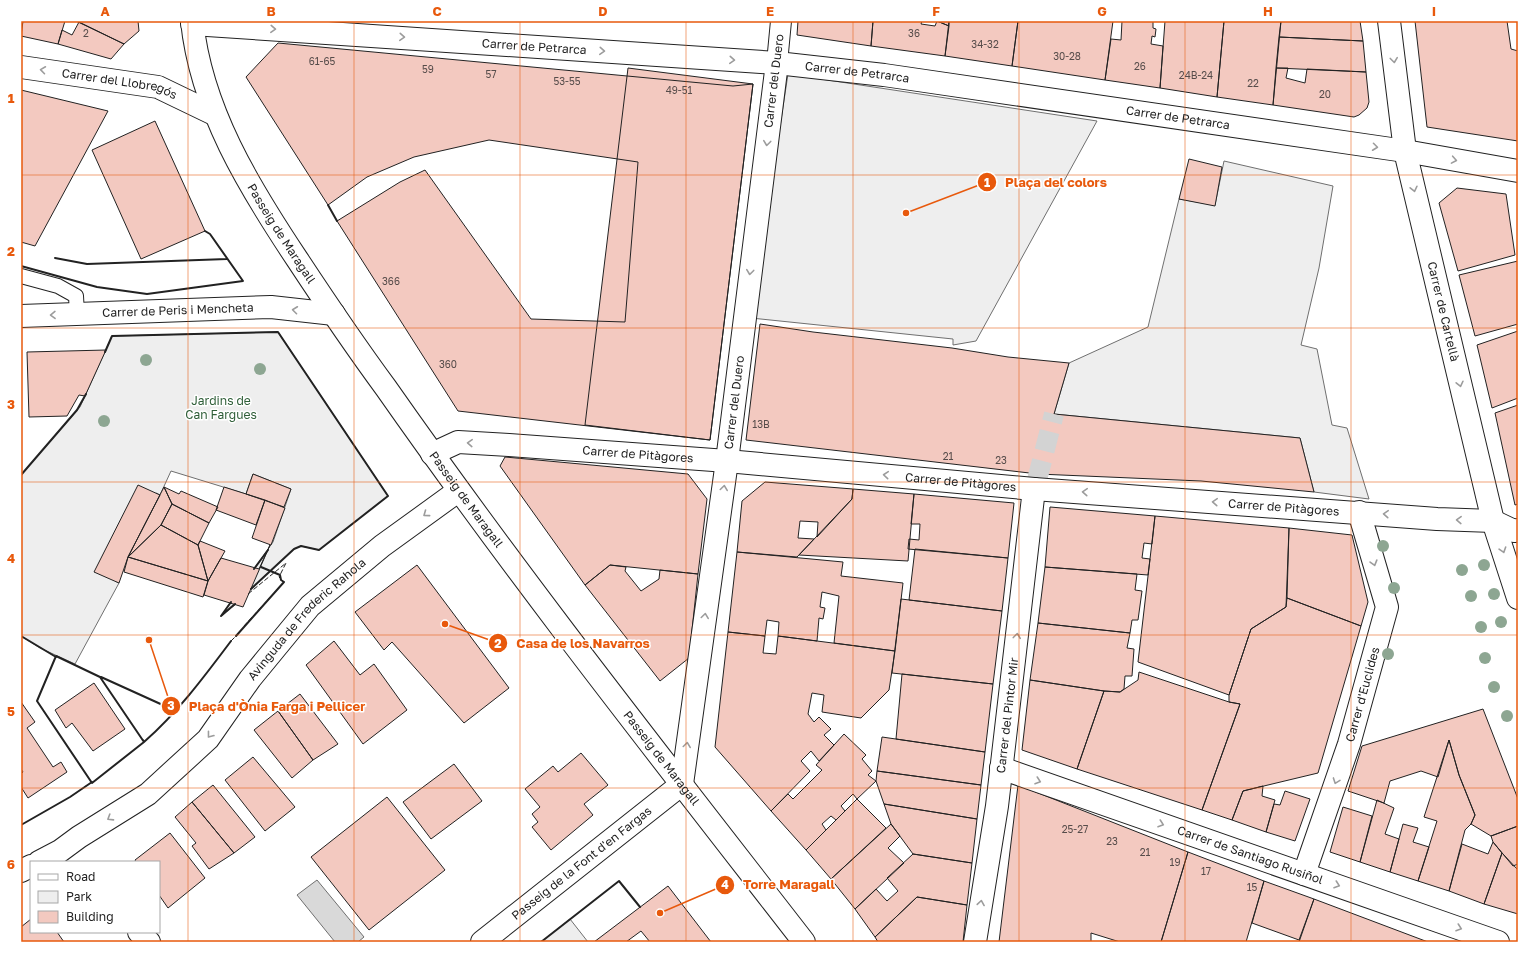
<svg xmlns="http://www.w3.org/2000/svg" width="1539" height="963" viewBox="0 0 1539 963" font-family="'Golos Text',sans-serif">
<style>
.green{fill:#eee;stroke:#6f6f6f}
.water{fill:#d9d9d9;stroke:#6f6f6f}
.building{fill:#f3c9c0;stroke:#222}
.lines{fill:none;stroke-linecap:round;stroke-linejoin:round}
.pedestrian-tunnel{stroke:#d3d3d3;stroke-width:20;stroke-dasharray:20 10;stroke-linecap:butt}
.service-casing{stroke:#222;stroke-width:16}
.pedestrian-casing{stroke:#222;stroke-width:22}
.minor-casing{stroke:#222;stroke-width:24}
.tertiary-casing{stroke:#222;stroke-width:24}
.service{stroke:#fff;stroke-width:14}
.pedestrian{stroke:#fff;stroke-width:20}
.minor{stroke:#fff;stroke-width:22}
.tertiary{stroke:#fff;stroke-width:22}
.fence{stroke:#222;stroke-width:1;stroke-dasharray:5 2;stroke-linecap:butt}
.wall{stroke:#222;stroke-width:2}
.tree{fill:#8da692}
.oneway{stroke:#9c9c9c}
.grid{fill:none;stroke:#e8590c;stroke-width:1;stroke-opacity:0.55}
.labels{text-anchor:middle;stroke-width:3;stroke-linejoin:round;paint-order:stroke}
.number-label{font-size:10px;fill:#564c4a}
.street-label{font-size:12px;fill:#222;stroke:#fff}
.park-label{font-size:12px;fill:#2f5e38;stroke:#fff}
.leader{fill:none;stroke:#e8590c;stroke-width:1.5}
.callout-dot{fill:#e8590c;stroke:#fff;stroke-width:1.5}
.mark-label{font-size:12px;text-anchor:middle;font-weight:bold;fill:#fff}
.callout-label{font-size:13px;text-anchor:middle;font-weight:bold;fill:#e8590c;stroke:#fff;stroke-width:3;stroke-linejoin:round;paint-order:stroke}
.neatline{fill:none;stroke:#e8590c;stroke-width:1.5}
.grid-label{font-size:13px;text-anchor:middle;font-weight:bold;fill:#e8590c}
</style>
<rect width="100%" height="100%" fill="#fff"/>
<!-- green -->
<path class="green" d="M788 74 1097 121 976 341 953 345V339L751 318Z
M1224 161 1333 186 1319 268 1301 345 1317 349 1332 425 1347 428 1369 499 1314 492 1300 438 1054 414 1069 363 1148 327 1179 199 1215 205Z
M278 332 388 496 319 550 301 546 294 549 221 616 273 542 291 489 253 474 246 494 171 471 160 495 156 493 115 581 119 583 75 664 40 648 21 636V475L80 407 112 336Z
M570 919 588 942H541Z"/>
<!-- water -->
<path class="water" d="M317 880 364 937 358 942H335L297 895Z"/>
<!-- building -->
<path class="building" d="M23 21H65L58 44 21 36Z
M76 21H138L139 31 124 44Z
M798 21H873L871 46 797 35Z
M873 21H922L921 24 935 26 937 21 949 26 945 56 871 46Z
M937 21H949V26Z
M949 21H1018L1012 66 945 56Z
M1018 21H1113L1105 80 1012 66Z
M1122 21H1153V28L1156 29 1155 37 1152 36 1151 44 1163 46 1160 88 1105 80 1111 39 1121 40Z
M1165 21H1224L1217 97 1160 88Z
M1224 21H1281L1273 105 1217 97Z
M1281 21H1360L1363 41 1279 37Z
M1415 21H1507L1511 49 1518 51V141L1427 127Z
M79 22 124 44 111 59 58 44 62 30 72 35Z
M1279 37 1363 41 1366 72 1276 68Z
M278 43 733 86 753 84 710 440 458 411 337 221 400 182 425 170 531 319 625 322 638 162 489 140 414 157 367 177 328 205 246 77Z
M628 68 753 84 710 440 585 425Z
M1276 68H1288L1286 78 1305 83 1307 69 1366 72 1369 102 1367 108 1359 115 1354 117 1273 105Z
M21 90 108 111 35 246 21 242Z
M155 121 205 231 141 259 92 150Z
M1189 159 1222 167 1215 206 1179 199Z
M1457 188 1506 194 1515 255 1458 271 1439 203Z
M1518 261V324L1475 336 1459 275Z
M760 324 813 332 952 348 1008 357 1069 363 1054 414 1300 438 1314 492 1201 481 1038 474 746 440Z
M1518 331V398L1492 408 1477 345Z
M106 350 85 396 79 395 67 416 29 417 27 352Z
M1518 405V504L1515 505 1495 413Z
M505 457 688 474 707 499 698 574 610 565 585 585 500 466Z
M253 474 291 489 284 507 246 494Z
M765 482 853 489 852 499 817 537 818 522 800 521 798 538 814 539 797 557 737 552 742 501Z
M138 485 160 495 128 557 119 583 94 572Z
M164 487 172 504 161 525 128 557Z
M164 487 179 494 181 491 218 507 209 523 172 504Z
M224 487 265 500 256 525 216 510Z
M853 489 914 494 908 561 799 555 852 499Z
M914 494 1014 503 1008 558 908 549 909 539 919 540 920 524H911Z
M265 500 285 508 271 545 252 538Z
M172 504 209 523 198 545 161 525Z
M1050 507 1155 516 1152 544 1144 543 1142 558 1150 559 1148 575 1045 567Z
M1155 516 1289 528 1286 607 1251 629 1229 695 1138 662Z
M161 525 198 545 208 581 128 557Z
M1289 528 1352 535 1368 602 1361 626 1287 598Z
M200 541 225 551 208 581 198 545Z
M270 545 243 607 204 595 208 581 221 558 259 569Z
M915 549 1008 558 1002 611 909 600Z
M737 552 843 562 841 576 903 583 895 651 834 643 839 596 822 592 820 607 825 608 823 619 819 618 817 641 778 636 779 622 767 620 765 636 728 632Z
M128 557 208 581 203 597 124 572Z
M417 565 509 688 464 723 392 642 384 650 355 612Z
M610 565 626 567 625 571 641 591 659 579 660 570 698 574 689 658 660 681 585 585Z
M1045 567 1137 574 1135 590 1142 591 1138 620H1132L1130 633 1038 623Z
M1287 598 1361 626 1318 773 1243 791 1232 820 1202 810 1240 704 1229 702V695L1251 629 1286 607Z
M901 599 1002 611 993 684 892 673Z
M1038 623 1130 633 1127 648 1134 649 1132 676H1125L1124 689 1120 692 1104 691 1030 680Z
M728 632 765 636 763 653 776 654 778 636 895 651 889 690 861 718 822 712 824 695 812 693 808 714 814 722 819 717 831 729 824 735 834 745 819 761 811 751 801 761 810 771 771 811 715 747Z
M334 641 360 675 374 664 407 710 363 744 306 665Z
M1139 672 1229 702 1240 704 1202 810 1077 769 1104 691 1120 692 1138 680Z
M902 674 993 684 985 752 896 739Z
M1030 680 1104 691 1077 769 1022 750Z
M94 683 125 729 93 751 72 723 66 728 55 710Z
M300 694 338 744 313 760 278 711Z
M21 702 35 722 27 728 53 767 61 762 67 772 28 798 21 787V774L23 772 21 769Z
M1483 709 1518 799V826L1491 836 1471 824 1475 815 1459 775 1449 740 1438 777 1421 771 1390 781 1384 803 1348 791 1362 746Z
M278 711 313 760 292 778 254 730Z
M844 734 866 755 862 759 872 771 868 775 876 781 857 799 853 794 841 806 845 811 836 820 831 816 822 824 826 830 806 850 771 811 788 794 793 799 822 770 816 765Z
M882 737 985 752 981 785 877 771Z
M1449 740 1459 775 1475 815 1471 824 1465 830 1449 891 1418 881 1437 821 1424 817Z
M581 753 608 785 584 804 593 815 551 850 532 827 538 822 532 814 540 807 525 789 553 766 558 772Z
M253 757 295 807 265 831 225 780Z
M454 764 482 801 431 839 403 802Z
M877 771 981 785 977 819 884 804 876 781Z
M213 785 255 837 234 853 192 802Z
M1018 785 1188 852 1161 942H1120L1091 933V942H999Z
M1263 786 1262 796 1275 800 1266 832 1232 820 1243 791Z
M1285 791 1310 799 1295 841 1266 832 1274 804 1280 805Z
M387 797 445 870 369 930 311 857Z
M857 799 886 828 831 879 806 850Z
M1377 800 1394 808 1385 834 1399 839 1390 872 1360 862Z
M192 802 234 853 209 869 192 846 196 843 175 817Z
M884 804 977 819 972 863 913 854 891 824Z
M1343 807 1372 816 1360 862 1330 852Z
M891 824 900 836 888 848 904 863 855 909 831 879Z
M1403 824 1418 828 1413 842 1429 847 1418 881 1390 872Z
M1518 826V864L1513 866 1493 842 1491 836Z
M170 833 205 878 168 908 159 895V862H136L135 860Z
M1493 842 1502 853 1484 904 1449 891 1462 844 1488 854Z
M1188 852 1264 881 1246 942H1161Z
M1502 853 1518 870V914L1484 904Z
M913 854 972 863 967 905 917 897 875 937 855 909 876 889 887 901 898 891 887 878Z
M1264 881 1314 899 1299 940 1252 923Z
M668 886 711 942H650L641 931 626 942H594Z
M917 897 967 905 963 942H878L875 937Z
M1314 899 1428 942H1299Z
M31 919V932H57L64 942H21V927Z"/>
<g class="lines">
<!-- pedestrian-tunnel -->
<path class="pedestrian-tunnel" d="M1037 480 1054 414"/>
<!-- service casing -->
<g class="service-casing">
<path id="service" d="M21 276 58 286 76 296 77 314"/>
</g>
<!-- pedestrian casing -->
<g class="pedestrian-casing">
<path id="pedestrian" d="M777 63 781 21"/>
</g>
<!-- minor casing -->
<g class="minor-casing">
<g id="minor">
<path id="s1" d="M1389 21 1405 151 1493 521 1518 598"/>
<path id="s2" d="M192 24 777 63 884 75 1405 151 1518 171"/>
<path id="s3" d="M21 67 158 87 214 114"/>
<path id="s4" d="M21 316 271 307 334 314"/>
<path id="s5" d="M432 454 458 442 509 445 727 461 1034 489 1437 519 1493 521 1514 531 1518 530"/>
<path id="s6" d="M1001 768 1498 942"/>
<path id="s7" d="M39 862 60 851 79 837 148 794 208 739 250 679 310 606 382 546 458 491"/>
<path d="M21 871 31 866"/>
<path id="s8" d="M1304 874 1349 744 1387 607 1359 512"/>
<path d="M139 932 149 942"/>
<path id="s9" d="M482 942 682 784 727 461 777 63"/>
<path id="s10" d="M975 942 997 806 1034 489"/>
</g>
</g>
<!-- tertiary casing -->
<g class="tertiary-casing">
<g id="tertiary">
<path id="s11" d="M192 21C201 109 249 187 297 259 326 303 355 346 386 388 519 578 662 759 804 942"/>
</g>
</g>
<!-- service -->
<use href="#service" class="service"/>
<!-- pedestrian -->
<use href="#pedestrian" class="pedestrian"/>
<!-- minor -->
<use href="#minor" class="minor"/>
<!-- tertiary -->
<use href="#tertiary" class="tertiary"/>
<!-- fence -->
<path class="fence" d="M221 616 237 603
M244 626 284 582 279 577 286 563 248 594
M231 641 236 636"/>
<!-- wall -->
<path class="wall" d="M328 205 337 221
M55 258 87 264 227 259
M21 266 97 287 147 294 243 281 210 234 205 231
M105 352 112 336 278 332 388 496 319 550 301 546 294 549 251 589
M21 475 77 410 86 394
M254 569 268 550
M231 602 221 616 235 604
M21 636 56 657
M236 636 284 582 281 580 280 575 261 567
M56 656 100 677 144 742 92 783 37 701Z
M101 677 176 711
M143 740 144 742C178 712 204 677 231 641
M21 825 70 797 92 782
M541 942 619 881 640 907"/>
</g>
<!-- trees -->
<g class="tree">
<circle cx="146" cy="360" r="6"/>
<circle cx="260" cy="369" r="6"/>
<circle cx="104" cy="421" r="6"/>
<circle cx="1383" cy="546" r="6"/>
<circle cx="1484" cy="565" r="6"/>
<circle cx="1462" cy="570" r="6"/>
<circle cx="1394" cy="588" r="6"/>
<circle cx="1494" cy="594" r="6"/>
<circle cx="1471" cy="596" r="6"/>
<circle cx="1501" cy="622" r="6"/>
<circle cx="1481" cy="627" r="6"/>
<circle cx="1388" cy="654" r="6"/>
<circle cx="1485" cy="658" r="6"/>
<circle cx="1494" cy="687" r="6"/>
<circle cx="1507" cy="716" r="6"/>
</g>
<!-- one-way arrows -->
<defs><path id="oneway-chevron" d="M-2-3.5L2.5 0L-2 3.5" fill="none" stroke-width="1.6" stroke-linecap="round" stroke-linejoin="round"/></defs>
<g class="oneway">
<use href="#oneway-chevron" transform="translate(273 29) rotate(3)"/>
<use href="#oneway-chevron" transform="translate(402 37) rotate(4)"/>
<use href="#oneway-chevron" transform="translate(602 51) rotate(4)"/>
<use href="#oneway-chevron" transform="translate(732 60) rotate(4)"/>
<use href="#oneway-chevron" transform="translate(1394 60) rotate(83)"/>
<use href="#oneway-chevron" transform="translate(43 70) rotate(-172)"/>
<use href="#oneway-chevron" transform="translate(767 143) rotate(97)"/>
<use href="#oneway-chevron" transform="translate(1375 147) rotate(7)"/>
<use href="#oneway-chevron" transform="translate(1454 160) rotate(10)"/>
<use href="#oneway-chevron" transform="translate(1414 189) rotate(77)"/>
<use href="#oneway-chevron" transform="translate(750 272) rotate(97)"/>
<use href="#oneway-chevron" transform="translate(295 310) rotate(-173)"/>
<use href="#oneway-chevron" transform="translate(53 315) rotate(179)"/>
<use href="#oneway-chevron" transform="translate(1460 384) rotate(77)"/>
<use href="#oneway-chevron" transform="translate(470 443) rotate(-177)"/>
<use href="#oneway-chevron" transform="translate(886 475) rotate(-175)"/>
<use href="#oneway-chevron" transform="translate(724 488) rotate(-82)"/>
<use href="#oneway-chevron" transform="translate(1085 492) rotate(-176)"/>
<use href="#oneway-chevron" transform="translate(1215 502) rotate(-176)"/>
<use href="#oneway-chevron" transform="translate(426 514) rotate(144)"/>
<use href="#oneway-chevron" transform="translate(1386 514) rotate(-176)"/>
<use href="#oneway-chevron" transform="translate(1459 520) rotate(-178)"/>
<use href="#oneway-chevron" transform="translate(1503 550) rotate(72)"/>
<use href="#oneway-chevron" transform="translate(1374 563) rotate(74)"/>
<use href="#oneway-chevron" transform="translate(705 616) rotate(-82)"/>
<use href="#oneway-chevron" transform="translate(1017 636) rotate(-83)"/>
<use href="#oneway-chevron" transform="translate(210 735) rotate(128)"/>
<use href="#oneway-chevron" transform="translate(687 745) rotate(-82)"/>
<use href="#oneway-chevron" transform="translate(1038 781) rotate(19)"/>
<use href="#oneway-chevron" transform="translate(1336 781) rotate(110)"/>
<use href="#oneway-chevron" transform="translate(110 818) rotate(148)"/>
<use href="#oneway-chevron" transform="translate(1161 824) rotate(19)"/>
<use href="#oneway-chevron" transform="translate(1337 885) rotate(19)"/>
<use href="#oneway-chevron" transform="translate(981 903) rotate(-81)"/>
<use href="#oneway-chevron" transform="translate(1459 928) rotate(19)"/>
</g>
<!-- grid -->
<path class="grid" d="M188 21V942M354 21V942M520 21V942M686 21V942M853 21V942M1019 21V942M1185 21V942M1351 21V942M21 175H1518M21 328H1518M21 482H1518M21 635H1518M21 788H1518"/>
<g class="labels">
<!-- number labels -->
<g class="number-label">
<text x="86" y="37">2</text>
<text x="914" y="37">36</text>
<text x="985" y="48">34-32</text>
<text x="1067" y="60">30-28</text>
<text x="322" y="65">61-65</text>
<text x="1140" y="70">26</text>
<text x="428" y="73">59</text>
<text x="491" y="78">57</text>
<text x="1196" y="79">24B-24</text>
<text x="567" y="85">53-55</text>
<text x="1253" y="87">22</text>
<text x="679" y="94">49-51</text>
<text x="1325" y="98">20</text>
<text x="391" y="285">366</text>
<text x="448" y="368">360</text>
<text x="761" y="428">13B</text>
<text x="948" y="460">21</text>
<text x="1001" y="464">23</text>
<text x="1075" y="833">25-27</text>
<text x="1112" y="845">23</text>
<text x="1145" y="856">21</text>
<text x="1175" y="866">19</text>
<text x="1206" y="875">17</text>
<text x="1252" y="891">15</text>
</g>
<!-- street labels -->
<g class="street-label">
<text dy="4" stroke="none"><textPath href="#s2" startOffset="343">Carrer de Petrarca</textPath></text>
<text dy="4" stroke="none"><textPath href="#s2" startOffset="667">Carrer de Petrarca</textPath></text>
<text transform="translate(774 81) rotate(-83)" y="4">Carrer del Duero</text>
<text dy="4" stroke="none"><textPath href="#s3" startOffset="100">Carrer del Llobregós</textPath></text>
<text dy="4" stroke="none"><textPath href="#s2" startOffset="991">Carrer de Petrarca</textPath></text>
<text dy="4" stroke="none"><textPath href="#s11" startOffset="233">Passeig de Maragall</textPath></text>
<text dy="4" stroke="none"><textPath href="#s4" startOffset="157">Carrer de Peris i Mencheta</textPath></text>
<text dy="4" stroke="none"><textPath href="#s1" startOffset="296">Carrer de Cartellà</textPath></text>
<text dy="4" stroke="none"><textPath href="#s9" startOffset="640">Carrer del Duero</textPath></text>
<text dy="4" stroke="none"><textPath href="#s5" startOffset="209">Carrer de Pitàgores</textPath></text>
<text dy="4" stroke="none"><textPath href="#s5" startOffset="533">Carrer de Pitàgores</textPath></text>
<text dy="4" stroke="none"><textPath href="#s11" startOffset="557">Passeig de Maragall</textPath></text>
<text dy="4" stroke="none"><textPath href="#s5" startOffset="857">Carrer de Pitàgores</textPath></text>
<text dy="4" stroke="none"><textPath href="#s7" startOffset="366">Avinguda de Frederic Rahola</textPath></text>
<text dy="4" stroke="none"><textPath href="#s8" startOffset="189">Carrer d'Euclides</textPath></text>
<text dy="4" stroke="none"><textPath href="#s10" startOffset="229">Carrer del Pintor Mir</textPath></text>
<text dy="4" stroke="none"><textPath href="#s11" startOffset="881">Passeig de Maragall</textPath></text>
<text dy="4" stroke="none"><textPath href="#s6" startOffset="264">Carrer de Santiago Rusiñol</textPath></text>
<text dy="4" stroke="none"><textPath href="#s9" startOffset="127">Passeig de la Font d'en Fargas</textPath></text>
</g>
<!-- park labels -->
<g class="park-label">
<text x="221" y="405">Jardins de<tspan x="221" dy="14">Can Fargues</tspan></text>
</g>
</g>
<!-- callouts -->
<path class="leader" d="M906 213L987 182M445 624L498 643M149 640L171 706M660 913L725 885"/>
<g class="callout-dot">
<circle cx="906" cy="213" r="4"/>
<circle cx="445" cy="624" r="4"/>
<circle cx="149" cy="640" r="4"/>
<circle cx="660" cy="913" r="4"/>
<circle cx="987" cy="182" r="10"/>
<circle cx="498" cy="643" r="10"/>
<circle cx="171" cy="706" r="10"/>
<circle cx="725" cy="885" r="10"/>
</g>
<g class="mark-label">
<text x="987" y="187">1</text>
<text x="498" y="648">2</text>
<text x="171" y="710">3</text>
<text x="725" y="889">4</text>
</g>
<g class="callout-label">
<text x="1056" y="187">Plaça del colors</text>
<text x="583" y="648">Casa de los Navarros</text>
<text x="277" y="711">Plaça d'Ònia Farga i Pellicer</text>
<text x="789" y="889">Torre Maragall</text>
</g>
<!-- border -->
<rect width="1539" height="963" fill="none" stroke="#ffffff" stroke-width="44"/>
<!-- legend -->
<rect x="30" y="861" width="130" height="72" fill="#ffffff" stroke="#a7a7a7"/>
<rect x="38" y="874" width="20" height="6" fill="#ffffff" stroke="#a7a7a7"/>
<text x="66" y="881" font-size="12" fill="#222222">Road</text>
<rect x="38" y="891" width="20" height="12" fill="#eeeeee" stroke="#a7a7a7"/>
<text x="66" y="901" font-size="12" fill="#222222">Park</text>
<rect x="38" y="911" width="20" height="12" fill="#f3c9c0" stroke="#a7a7a7"/>
<text x="66" y="921" font-size="12" fill="#222222">Building</text>
<rect x="22" y="22" width="1495" height="919" class="neatline"/>
<g class="grid-label">
<text x="105" y="16">A</text>
<text x="271" y="16">B</text>
<text x="437" y="16">C</text>
<text x="603" y="16">D</text>
<text x="770" y="16">E</text>
<text x="936" y="16">F</text>
<text x="1102" y="16">G</text>
<text x="1268" y="16">H</text>
<text x="1434" y="16">I</text>
<text x="11" y="103">1</text>
<text x="11" y="256">2</text>
<text x="11" y="409">3</text>
<text x="11" y="563">4</text>
<text x="11" y="716">5</text>
<text x="11" y="869">6</text>
</g>
</svg>
